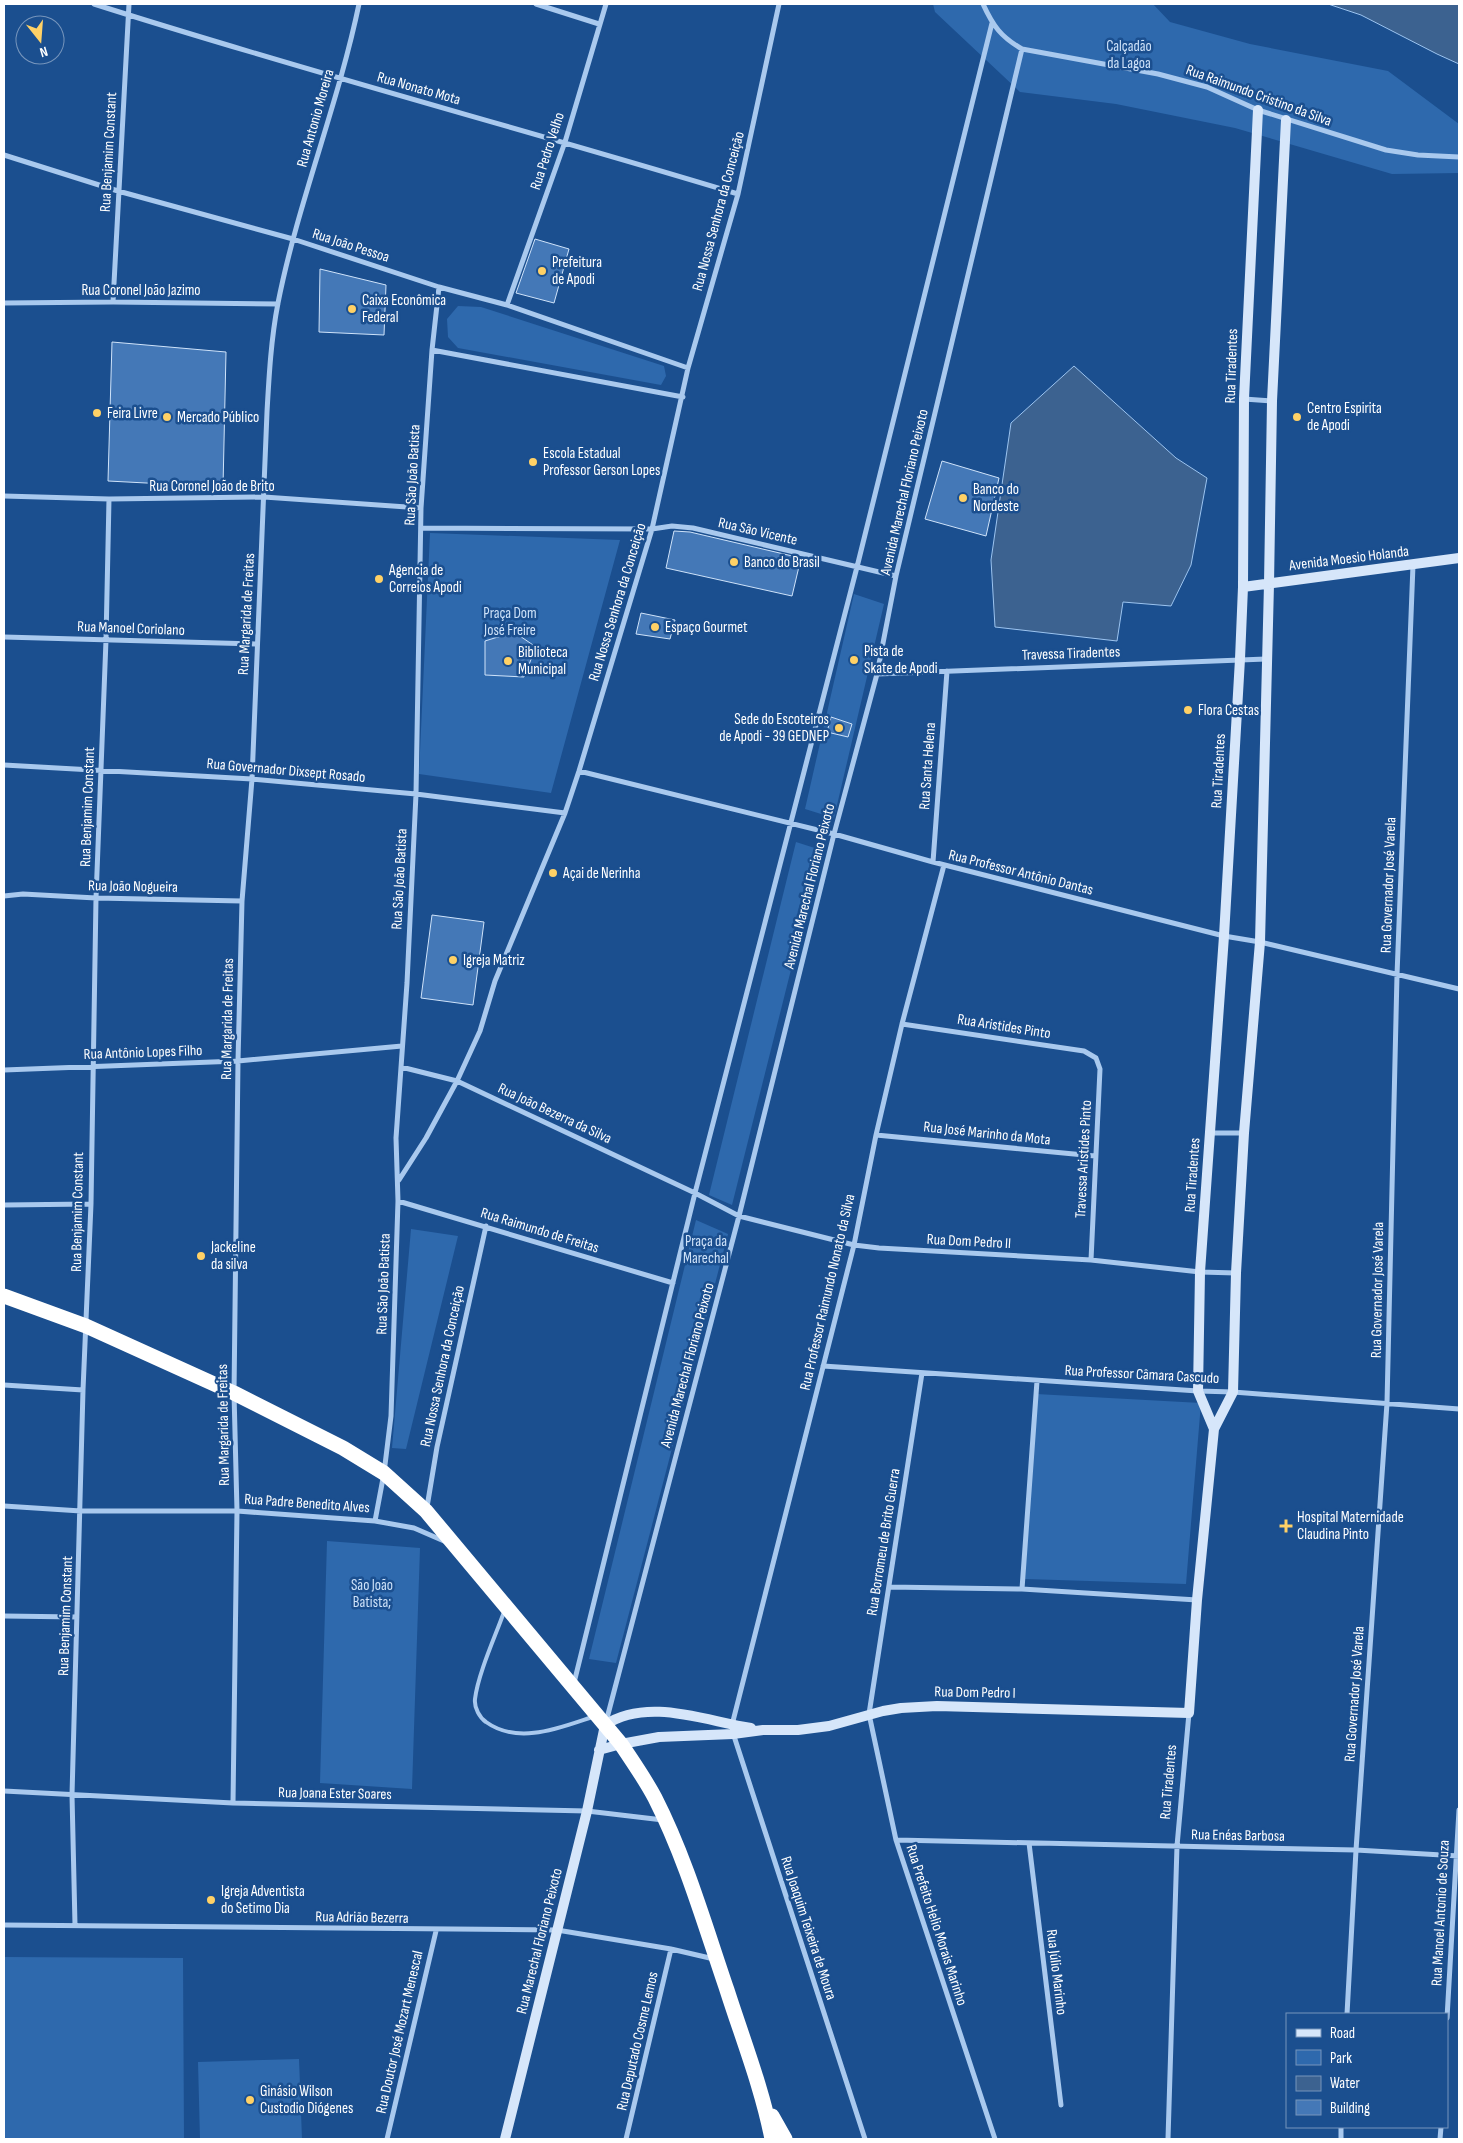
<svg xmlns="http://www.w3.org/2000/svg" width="1463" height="2143" viewBox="0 0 1463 2143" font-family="'Sofia Sans Condensed',sans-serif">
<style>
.green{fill:#2e69ad}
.water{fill:#3c6290;stroke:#9cc4f0}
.building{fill:#4478b7;stroke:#cfe3fa}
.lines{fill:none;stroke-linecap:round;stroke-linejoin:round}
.lane{stroke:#a9c9ee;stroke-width:4}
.street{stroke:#a9c9ee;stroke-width:5}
.secondary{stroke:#d6e6fa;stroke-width:10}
.highway{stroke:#fff;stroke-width:15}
.poi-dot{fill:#ffd166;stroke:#1b4f8f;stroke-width:2}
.labels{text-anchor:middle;stroke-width:5;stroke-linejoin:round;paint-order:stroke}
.park-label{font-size:15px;fill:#cfe3fa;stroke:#1b4f8f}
.street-label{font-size:15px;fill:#fff;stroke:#1b4f8f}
.poi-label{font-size:15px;fill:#fff;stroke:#1b4f8f;text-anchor:start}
</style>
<rect width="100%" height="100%" fill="#1b4f8f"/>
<!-- green -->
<path class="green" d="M933 4H1153L1170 22 1250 44 1388 71 1459 124V173L1392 174 1235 128 1116 104 1020 92 935 12Z
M458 306 481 307 664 366 666 376 661 385 458 348 448 337 447 319Z
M430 533 620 540 551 793 419 774Z
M854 594 884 604 834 818 805 809Z
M796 842 821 850 732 1205 709 1195Z
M696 1220 728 1234 616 1663 589 1659Z
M411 1229 458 1236 406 1449 392 1448Z
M1036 1394 1201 1403 1186 1584 1025 1579Z
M327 1541 420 1548 412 1789 320 1783Z
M4 1957 183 1958 184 2139H4Z
M299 2059 302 2139H200L198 2062Z"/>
<!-- water -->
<path class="water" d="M1328 4H1459V64L1437 54 1361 15Z
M1074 366 1176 458 1207 478 1191 565 1171 606 1123 602 1117 641 995 627 991 560 1011 423Z"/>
<!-- building -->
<path class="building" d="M535 239 569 249 554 303 516 293Z
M320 269 386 285 384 335 319 332Z
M112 342 226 352 223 487 108 481Z
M942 461 999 478 986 536 925 519Z
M674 531 690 532 801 558 792 596 666 568Z
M641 613 675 620 670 639 636 634Z
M514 632 536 647 524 677 485 675V641Z
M831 717 852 724 848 737 827 732Z
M432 915 484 922 473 1005 421 998Z"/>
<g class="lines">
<!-- lane -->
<path class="lane" d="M504 1612C495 1637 478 1674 475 1699 474 1708 480 1718 486 1722 518 1745 559 1728 592 1717"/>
<!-- street -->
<path class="street" d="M94 4C307 72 524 129 738 194
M536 4 599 24
M983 4C993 26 1001 37 1022 49L1158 74 1207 87 1258 110 1386 150 1418 155 1459 157
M4 155 118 191 293 239 439 287 507 305 688 368
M113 302 129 4
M4 303 113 302 278 304
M507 305 565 142 606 4
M432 350 683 397
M1244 399 1272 401
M4 496 109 499 264 497 421 508
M421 528 652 529 672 526 693 528 896 576
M4 637 257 644
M877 674 1266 659
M4 765 252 779 416 794 565 813
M579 771 834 834 933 862 1224 936 1260 942 1459 989
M933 862 947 671
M4 896 23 894 96 898 242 901
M902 1024 1084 1051 1096 1058 1100 1069 1091 1260
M401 1067 457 1081 695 1193 739 1216 854 1245 879 1248 1091 1260 1200 1272 1236 1273
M4 1070 238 1061 402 1046
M1210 1133H1244
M876 1135 1095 1156
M399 1180 426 1138 457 1081 480 1031 495 981 565 813 579 771 652 529 688 368 738 194 779 4
M398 1201 673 1283
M4 1205 91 1204
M823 1366 1198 1391 1233 1392 1459 1409
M922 1373 869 1714 896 1840 995 2139
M4 1385 83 1390
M4 1506 81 1511H237L375 1521 414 1528 444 1541
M427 1507 437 1447 486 1226
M375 1521 384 1473 391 1416 398 1201 396 1138 407 983 416 794 421 508 432 350 439 287
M889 1587 1022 1589 1197 1600
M1022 1589 1037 1381
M4 1616 77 1617
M574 1683 695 1193 857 567 992 23
M606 1722 739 1216 834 834 877 674 896 576 1022 49
M732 1725 854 1245 876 1135 902 1024 944 865
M733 1733 865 2139
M4 1791 233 1803 587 1811 663 1820
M233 1803 237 1511 234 1393 238 1061 242 901 252 779 267 412C269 376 271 339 278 303 298 202 338 105 359 4
M896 1840 1356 1850 1459 1856
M1029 1843 1061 2105
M4 1925 557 1930 671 1949 714 1959
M75 1925 72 1795 83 1390 91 1204 96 898 106 640 109 499
M1347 2014 1356 1850 1387 1403 1397 975 1413 565
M1447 2018 1459 1810
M387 2139 436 1931
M626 2139 671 1949
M1168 2139 1177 1846 1189 1713
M1341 2139V2127
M1440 2139 1441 2127"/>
<!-- secondary -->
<path class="secondary" d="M1243 587 1459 558
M1214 1429 1198 1391 1200 1272 1224 936 1240 659 1243 587 1244 399 1258 110
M599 1750 621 1744 659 1737 733 1734 763 1730H798L829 1726 883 1711 901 1708 937 1706 1189 1713 1197 1600 1214 1429 1233 1392 1236 1273 1244 1133 1260 942 1269 584 1272 401 1286 120
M505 2139 587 1811 605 1725C648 1697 705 1721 751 1728"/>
<!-- highway -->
<path class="highway" d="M4 1296 86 1326 234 1393 343 1448 384 1473 426 1511 621 1744C633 1762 645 1779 655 1798 686 1859 705 1926 727 1990 743 2040 762 2088 772 2139
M772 2116 785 2139"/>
</g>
<!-- markers -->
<g class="poi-dot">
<circle cx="542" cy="271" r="5"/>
<circle cx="352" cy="309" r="5"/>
<circle cx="97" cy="413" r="5"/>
<circle cx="167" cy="417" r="5"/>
<circle cx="1297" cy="417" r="5"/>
<circle cx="533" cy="462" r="5"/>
<circle cx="963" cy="498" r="5"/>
<circle cx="734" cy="562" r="5"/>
<circle cx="379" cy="579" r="5"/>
<circle cx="655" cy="627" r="5"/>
<circle cx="854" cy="660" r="5"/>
<circle cx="508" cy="661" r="5"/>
<circle cx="1188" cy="710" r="5"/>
<circle cx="839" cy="728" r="5"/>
<circle cx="553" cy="873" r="5"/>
<circle cx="453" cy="960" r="5"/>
<circle cx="201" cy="1256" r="5"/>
<path d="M1283.5 1518.5h5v5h5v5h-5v5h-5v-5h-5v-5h5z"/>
<circle cx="211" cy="1900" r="5"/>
<circle cx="250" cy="2100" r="5"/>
</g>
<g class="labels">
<!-- park labels -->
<g class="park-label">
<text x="1129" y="51">Calçadão<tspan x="1129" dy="17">da Lagoa</tspan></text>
<text x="510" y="618">Praça Dom<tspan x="510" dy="17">José Freire</tspan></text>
<text x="706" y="1246">Praça da<tspan x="706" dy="17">Marechal</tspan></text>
<text x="372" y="1590">São João<tspan x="372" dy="17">Batista;</tspan></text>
</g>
<!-- street labels -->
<g class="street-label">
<text transform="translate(419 88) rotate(16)" y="5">Rua Nonato Mota</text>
<text transform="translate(1259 95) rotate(20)" y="5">Rua Raimundo Cristino da Silva</text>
<text transform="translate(315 118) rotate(-74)" y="5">Rua Antonio Moreira</text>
<text transform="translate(547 151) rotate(-72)" y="5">Rua Pedro Velho</text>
<text transform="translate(108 152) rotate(-87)" y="5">Rua Benjamim Constant</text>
<text transform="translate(718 211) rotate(-75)" y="5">Rua Nossa Senhora da Conceição</text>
<text transform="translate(351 245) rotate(18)" y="5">Rua João Pessoa</text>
<text x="141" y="295">Rua Coronel João Jazimo</text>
<text transform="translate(1231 366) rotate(-88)" y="5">Rua Tiradentes</text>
<text transform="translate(412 475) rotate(-87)" y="5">Rua São João Batista</text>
<text x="212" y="491">Rua Coronel João de Brito</text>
<text transform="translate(904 492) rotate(-77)" y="5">Avenida Marechal Floriano Peixoto</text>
<text transform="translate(758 531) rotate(13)" y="5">Rua São Vicente</text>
<text transform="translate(1349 558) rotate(-7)" y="5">Avenida Moesio Holanda</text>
<text transform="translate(617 602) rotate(-73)" y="5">Rua Nossa Senhora da Conceição</text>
<text transform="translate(246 614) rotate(-87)" y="5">Rua Margarida de Freitas</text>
<text transform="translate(131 628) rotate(2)" y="5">Rua Manoel Coriolano</text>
<text transform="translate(1071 653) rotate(-2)" y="5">Travessa Tiradentes</text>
<text transform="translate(927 766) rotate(-86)" y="5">Rua Santa Helena</text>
<text transform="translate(286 770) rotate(5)" y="5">Rua Governador Dixsept Rosado</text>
<text transform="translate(1218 771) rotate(-87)" y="5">Rua Tiradentes</text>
<text transform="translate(87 807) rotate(-88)" y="5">Rua Benjamim Constant</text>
<text transform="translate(1021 872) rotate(14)" y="5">Rua Professor Antônio Dantas</text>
<text transform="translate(399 879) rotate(-87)" y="5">Rua São João Batista</text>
<text transform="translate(1388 885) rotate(-88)" y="5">Rua Governador José Varela</text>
<text transform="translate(133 886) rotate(1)" y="5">Rua João Nogueira</text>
<text transform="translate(809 886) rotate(-76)" y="5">Avenida Marechal Floriano Peixoto</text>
<text transform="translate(227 1019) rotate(-89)" y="5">Rua Margarida de Freitas</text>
<text transform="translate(1004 1026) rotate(9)" y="5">Rua Aristides Pinto</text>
<text transform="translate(143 1052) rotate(-2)" y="5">Rua Antônio Lopes Filho</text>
<text transform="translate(555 1113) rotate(25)" y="5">Rua João Bezerra da Silva</text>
<text transform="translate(987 1133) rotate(6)" y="5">Rua José Marinho da Mota</text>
<text transform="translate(1083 1159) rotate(-87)" y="5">Travessa Aristides Pinto</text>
<text transform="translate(1192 1175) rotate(-86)" y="5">Rua Tiradentes</text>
<text transform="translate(77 1212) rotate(-89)" y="5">Rua Benjamim Constant</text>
<text transform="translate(540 1230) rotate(17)" y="5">Rua Raimundo de Freitas</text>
<text transform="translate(969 1241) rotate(3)" y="5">Rua Dom Pedro II</text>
<text transform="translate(383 1284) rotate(-88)" y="5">Rua São João Batista</text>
<text transform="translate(1377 1290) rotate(-89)" y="5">Rua Governador José Varela</text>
<text transform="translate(827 1292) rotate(-77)" y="5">Rua Professor Raimundo Nonato da Silva</text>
<text transform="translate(687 1365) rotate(-75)" y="5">Avenida Marechal Floriano Peixoto</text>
<text transform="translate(442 1366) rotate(-78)" y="5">Rua Nossa Senhora da Conceição</text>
<text transform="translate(1142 1374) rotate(3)" y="5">Rua Professor Câmara Cascudo</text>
<text transform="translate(223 1425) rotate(-91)" y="5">Rua Margarida de Freitas</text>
<text transform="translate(307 1503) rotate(4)" y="5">Rua Padre Benedito Alves</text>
<text transform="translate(883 1542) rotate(-81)" y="5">Rua Borromeu de Brito Guerra</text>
<text transform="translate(65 1616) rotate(-88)" y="5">Rua Benjamim Constant</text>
<text transform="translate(975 1692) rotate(1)" y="5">Rua Dom Pedro I</text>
<text transform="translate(1354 1694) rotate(-86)" y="5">Rua Governador José Varela</text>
<text transform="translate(1168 1782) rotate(-85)" y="5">Rua Tiradentes</text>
<text transform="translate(335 1793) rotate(1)" y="5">Rua Joana Ester Soares</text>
<text transform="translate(1238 1835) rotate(1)" y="5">Rua Enéas Barbosa</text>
<text transform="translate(1440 1913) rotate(-87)" y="5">Rua Manoel Antonio de Souza</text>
<text transform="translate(362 1917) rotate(1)" y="5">Rua Adrião Bezerra</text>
<text transform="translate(937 1925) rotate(72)" y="5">Rua Prefeito Helio Morais Marinho</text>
<text transform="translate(809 1928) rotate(72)" y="5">Rua Joaquim Teixeira de Moura</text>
<text transform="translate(539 1941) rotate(-76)" y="5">Rua Marechal Floriano Peixoto</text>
<text transform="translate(1057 1972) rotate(83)" y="5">Rua Júlio Marinho</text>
<text transform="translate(399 2032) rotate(-77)" y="5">Rua Doutor José Mozart Menescal</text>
<text transform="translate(637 2041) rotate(-77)" y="5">Rua Deputado Cosme Lemos</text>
</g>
<!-- poi labels -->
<g class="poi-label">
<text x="552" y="267">Prefeitura<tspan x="552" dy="17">de Apodi</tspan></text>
<text x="362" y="305">Caixa Econômica<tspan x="362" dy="17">Federal</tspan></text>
<text x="1307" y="413">Centro Espirita<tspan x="1307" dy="17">de Apodi</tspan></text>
<text x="107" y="418">Feira Livre</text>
<text x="177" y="422">Mercado Público</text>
<text x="543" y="458">Escola Estadual<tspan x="543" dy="17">Professor Gerson Lopes</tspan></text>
<text x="973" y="494">Banco do<tspan x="973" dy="17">Nordeste</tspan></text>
<text x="744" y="567">Banco do Brasil</text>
<text x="389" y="575">Agencia de<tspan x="389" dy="17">Correios Apodi</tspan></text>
<text x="665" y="632">Espaço Gourmet</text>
<text x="864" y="656">Pista de<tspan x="864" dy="17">Skate de Apodi</tspan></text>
<text x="518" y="657">Biblioteca<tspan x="518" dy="17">Municipal</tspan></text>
<text x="1198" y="715">Flora Cestas</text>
<text x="829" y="724" text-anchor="end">Sede do Escoteiros<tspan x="829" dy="17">de Apodi - 39 GEDNEP</tspan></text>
<text x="563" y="878">Açai de Nerinha</text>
<text x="463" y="965">Igreja Matriz</text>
<text x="211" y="1252">Jackeline<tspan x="211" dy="17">da silva</tspan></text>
<text x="1297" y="1522">Hospital Maternidade<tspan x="1297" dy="17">Claudina Pinto</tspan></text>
<text x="221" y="1896">Igreja Adventista<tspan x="221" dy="17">do Setimo Dia</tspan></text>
<text x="260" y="2096">Ginásio Wilson<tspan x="260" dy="17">Custodio Diógenes</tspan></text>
</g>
</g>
<!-- border -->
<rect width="1463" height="2143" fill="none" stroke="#ffffff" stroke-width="10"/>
<!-- legend -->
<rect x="1286" y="2013" width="162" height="115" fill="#1b4f8f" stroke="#7695bc"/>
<rect x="1296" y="2029" width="25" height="8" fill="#d6e6fa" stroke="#7695bc"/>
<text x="1330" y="2038" font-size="15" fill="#ffffff">Road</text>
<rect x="1296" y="2050" width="25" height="15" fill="#2e69ad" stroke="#7695bc"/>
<text x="1330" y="2063" font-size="15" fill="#ffffff">Park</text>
<rect x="1296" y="2076" width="25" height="15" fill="#3c6290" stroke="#7695bc"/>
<text x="1330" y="2088" font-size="15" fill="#ffffff">Water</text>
<rect x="1296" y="2100" width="25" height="15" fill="#4478b7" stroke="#7695bc"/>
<text x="1330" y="2113" font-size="15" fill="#ffffff">Building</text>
<!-- north arrow -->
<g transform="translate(40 40) rotate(163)"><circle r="24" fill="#1b4f8f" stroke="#7695bc"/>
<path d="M0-4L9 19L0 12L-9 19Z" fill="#ffd166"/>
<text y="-8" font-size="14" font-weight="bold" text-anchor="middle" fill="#ffffff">N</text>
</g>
</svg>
